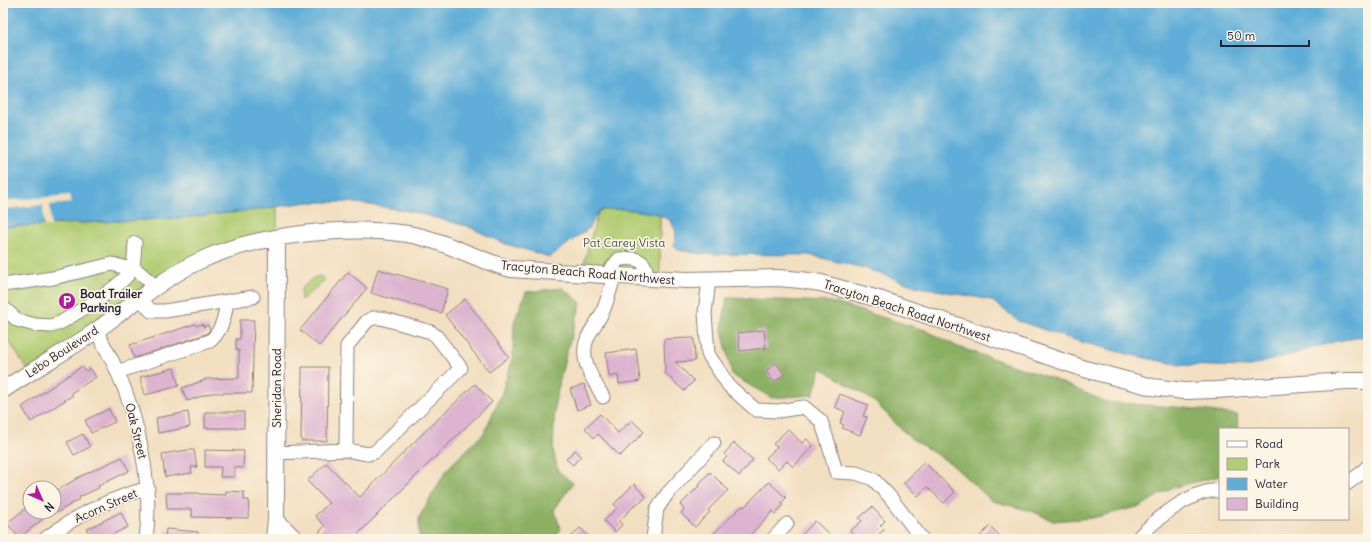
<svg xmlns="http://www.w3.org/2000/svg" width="1371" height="542" viewBox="0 0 1371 542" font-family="Delius,sans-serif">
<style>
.green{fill:#b1cc72;stroke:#6a7756}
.forest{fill:#8cb064;stroke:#576950}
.water{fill:#5eadd8;stroke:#40688a}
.pier{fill:#f2dec0}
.building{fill:#ddb3d0}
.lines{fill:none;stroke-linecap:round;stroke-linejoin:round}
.minor-casing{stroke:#8a807e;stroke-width:15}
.major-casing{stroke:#8a807e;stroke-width:18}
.minor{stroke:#fff;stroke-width:13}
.major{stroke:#fff;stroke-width:16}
.labels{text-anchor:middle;stroke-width:3.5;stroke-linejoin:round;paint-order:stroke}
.park-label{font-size:12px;fill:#4d554c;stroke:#fcf5e5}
.street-label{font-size:12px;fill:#22223b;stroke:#fcf5e5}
.poi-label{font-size:12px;font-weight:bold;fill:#22223b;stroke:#fcf5e5;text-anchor:start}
</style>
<rect width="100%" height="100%" fill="#fcf5e5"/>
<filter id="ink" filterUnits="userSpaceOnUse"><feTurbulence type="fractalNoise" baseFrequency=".025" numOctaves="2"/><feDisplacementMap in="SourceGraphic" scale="8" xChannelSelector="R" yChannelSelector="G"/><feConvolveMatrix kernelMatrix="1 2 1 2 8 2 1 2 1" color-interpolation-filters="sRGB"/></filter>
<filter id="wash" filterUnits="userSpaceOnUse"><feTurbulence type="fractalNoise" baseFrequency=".012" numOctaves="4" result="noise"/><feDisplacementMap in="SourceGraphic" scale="16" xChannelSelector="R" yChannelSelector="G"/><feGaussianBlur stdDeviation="0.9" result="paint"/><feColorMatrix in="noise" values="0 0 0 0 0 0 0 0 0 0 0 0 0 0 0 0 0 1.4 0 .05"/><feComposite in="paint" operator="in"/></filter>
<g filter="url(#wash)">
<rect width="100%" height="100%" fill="#f2dec0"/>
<!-- green -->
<path class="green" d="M277 207V238L234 247 29 372 3 332V227L180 218Z
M623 209 655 213 660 215V279L581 274 598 212 601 210Z
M321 276 325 280 301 300V289L313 278Z"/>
<!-- forest -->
<path class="forest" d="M563 288 581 303 565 358 555 403 553 450 558 471 573 483 554 510 561 530 552 539H419V517L448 468 484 433 501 395 513 358 514 322 526 292Z
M727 298 831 302 925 330 958 347 1053 379 1106 402 1187 408 1237 415 1238 429H1220V476L1171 488 1141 506 1092 518 1053 521 1032 511 992 501 950 463 909 437 874 401 821 368 813 395 772 398 732 375 722 329Z"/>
<!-- water -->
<path class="water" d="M3 3H1368V336L1337 341 1247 367 1181 365 1131 355 1075 340 1019 321 991 300 915 286 864 268 809 255 702 254 678 250 674 245 676 231 670 220 655 213 623 209 601 210 597 213 589 228 550 257 506 244 467 226 409 211 350 202H308L248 211 180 218 3 227Z"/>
<!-- pier -->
<path class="pier" d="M70 195 71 203 50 205 51 226H44L43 205 3 209V201Z"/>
<g id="blocks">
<!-- building -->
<path class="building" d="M378 269 448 289 441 313 371 293Z
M348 272 367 288 319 346 300 330Z
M465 299 509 357 489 372 445 315Z
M240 320H254L252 393H211L187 401 182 388 205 380V379L239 378V350H236V339H240Z
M195 324 196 326 203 324V327L208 325 210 330 206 334 134 358 130 345Z
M764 330 766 348 740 351 738 333Z
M694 338 695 361 675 362 694 381 684 391 665 373 664 339Z
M636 349 640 381 619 384 618 375 609 377 606 353Z
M776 363 784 374 774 382 766 371Z
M82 366 86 371 90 368 96 377 71 393 73 395 31 422 22 407Z
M302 367H328L327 441H301Z
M174 368 179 386 145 395 140 377Z
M475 384 492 402 440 452 353 539H325L319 532 325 526 315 516 329 503 307 481 326 463 360 497 420 436Z
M584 384 591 405 577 410 570 389Z
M840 394 868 405 863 416 867 417 860 435 842 428 844 425 840 423 845 412 835 407Z
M109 409 115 422 91 433 85 420Z
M188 412 190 427 158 433 156 418Z
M205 412H244V428H205Z
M600 414 618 433 632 420 644 432 620 456 598 434 594 438 585 428Z
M788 429 802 443 807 439 813 446 793 467 787 461 778 469 766 458 777 447 773 444Z
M83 434 90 447 74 455 67 442Z
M734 443 753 460 739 476 723 461 727 457 724 454Z
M188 450H194L197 467H191L192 473 165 477 162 454Z
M205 450 244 451 243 468 234 467V477H220L221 467H205Z
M575 450 581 456 573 465 566 459Z
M122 457 129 471 98 486 99 488 79 497 80 499 58 512 54 506V492L81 476Z
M924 462 955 492 944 503 927 487 918 496 904 483Z
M710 472 728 490 708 510 710 512 695 527 681 513 684 509 680 505 700 485 699 484Z
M769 482 786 498 781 503 783 505 775 514 773 511 746 539H708L742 506 744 507Z
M634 484 646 497 639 504 638 502 619 521 622 525 615 532 604 521 617 508 614 504Z
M226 491 244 492V500H249L248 518 192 517V509H167L166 493H199V494L226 495Z
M30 505V512H39L44 518 19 538 7 523Z
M872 507 885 521 880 526 884 530 879 534 884 539H857L850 531 862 521 859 518Z
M121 512 128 527 103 539H91L87 529Z
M815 521 834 539H798Z
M990 526 1003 539H977Z
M580 528 592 539H569Z
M166 529 198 532V539H165Z"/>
</g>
</g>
<g filter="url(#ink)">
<use href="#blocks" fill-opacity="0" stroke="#8a807e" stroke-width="1"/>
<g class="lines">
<!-- minor casing -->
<g class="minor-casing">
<path id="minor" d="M606 275 619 259C636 257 647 259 647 278
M709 280 705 313 708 354 729 386 756 410 778 411 804 407 821 421 828 442 836 472 856 473 873 479 890 497 922 539
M3 285 53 278 112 264 138 271 156 287
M140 298 151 311H165L253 297
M3 307 17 320 35 325 51 326 60 323C76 313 126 285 132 268 135 261 134 251 135 243
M96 330C103 344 111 357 117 371 139 419 153 487 146 539
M117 372 210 341C222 331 225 316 227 301
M603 397C596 384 586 370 585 356 582 338 596 326 603 311 608 299 611 287 614 276
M276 453 346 450 347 346 367 321 373 318H381L431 332 437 337 461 368 375 452 368 454 346 450
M1348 483 1360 474 1368 466
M276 518 297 539
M45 539C75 516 111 498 148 488
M657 539 653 538 657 509 667 494 714 443
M773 539 787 524
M1137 539C1154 521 1194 487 1220 491"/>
</g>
<!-- major casing -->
<g class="major-casing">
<path id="major" d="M3 390C34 369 67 351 97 330 130 306 161 280 197 262 255 234 345 225 408 234 444 240 476 260 511 269L667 279 687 280 778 278 801 280 821 283 882 300 1085 369 1152 387 1184 391 1216 390 1346 381H1368
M274 539 276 518 277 238"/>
</g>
<!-- minor -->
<use href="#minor" class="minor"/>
<!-- major -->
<use href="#major" class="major"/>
</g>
</g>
<!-- icons -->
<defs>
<g id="parking-disc" transform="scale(0.9)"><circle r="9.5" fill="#b5179e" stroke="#fcf5e5"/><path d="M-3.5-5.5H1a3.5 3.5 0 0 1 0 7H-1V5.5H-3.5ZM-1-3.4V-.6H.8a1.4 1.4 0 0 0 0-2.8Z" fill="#fff"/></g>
</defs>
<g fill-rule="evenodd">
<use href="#parking-disc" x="67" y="301"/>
</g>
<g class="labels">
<!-- park labels -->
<g class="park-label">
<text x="624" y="247">Pat Carey Vista</text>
</g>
<!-- street labels -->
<g class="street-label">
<text transform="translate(588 273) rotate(5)" y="4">Tracyton Beach Road Northwest</text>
<text transform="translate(907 311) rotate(18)" y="4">Tracyton Beach Road Northwest</text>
<text transform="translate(62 352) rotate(-33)" y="4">Lebo Boulevard</text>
<text transform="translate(277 388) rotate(-90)" y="4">Sheridan Road</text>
<text transform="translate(136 431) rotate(76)" y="4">Oak Street</text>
<text transform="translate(106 506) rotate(-24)" y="4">Acorn Street</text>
</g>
<!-- poi labels -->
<g class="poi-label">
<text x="80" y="298">Boat Trailer<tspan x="80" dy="14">Parking</tspan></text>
</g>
</g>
<!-- margin -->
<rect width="1371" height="542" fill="none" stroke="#fcf5e5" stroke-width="16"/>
<!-- legend -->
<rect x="1219" y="428" width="130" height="92" fill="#fcf5e5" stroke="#a5a1a1"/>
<rect x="1227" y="441" width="20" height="6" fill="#ffffff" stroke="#a5a1a1"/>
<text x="1255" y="448" font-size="12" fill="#22223b">Road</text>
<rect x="1227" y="458" width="20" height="12" fill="#b1cc72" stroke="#a5a1a1"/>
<text x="1255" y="468" font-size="12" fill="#22223b">Park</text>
<rect x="1227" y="478" width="20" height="12" fill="#5eadd8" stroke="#a5a1a1"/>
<text x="1255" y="488" font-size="12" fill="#22223b">Water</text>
<rect x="1227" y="498" width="20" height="12" fill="#ddb3d0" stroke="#a5a1a1"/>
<text x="1255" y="508" font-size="12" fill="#22223b">Building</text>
<!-- north arrow -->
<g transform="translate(42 500) rotate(135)"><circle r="19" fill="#fcf5e5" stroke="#a5a1a1"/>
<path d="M0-3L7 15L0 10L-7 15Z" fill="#b5179e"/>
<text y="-6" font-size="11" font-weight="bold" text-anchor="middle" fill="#22223b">N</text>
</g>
<!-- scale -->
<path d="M1221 40v6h88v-6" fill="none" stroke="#22223b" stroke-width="2"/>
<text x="1227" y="40" font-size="12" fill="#22223b" stroke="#fcf5e5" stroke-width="3" paint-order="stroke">50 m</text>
</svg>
